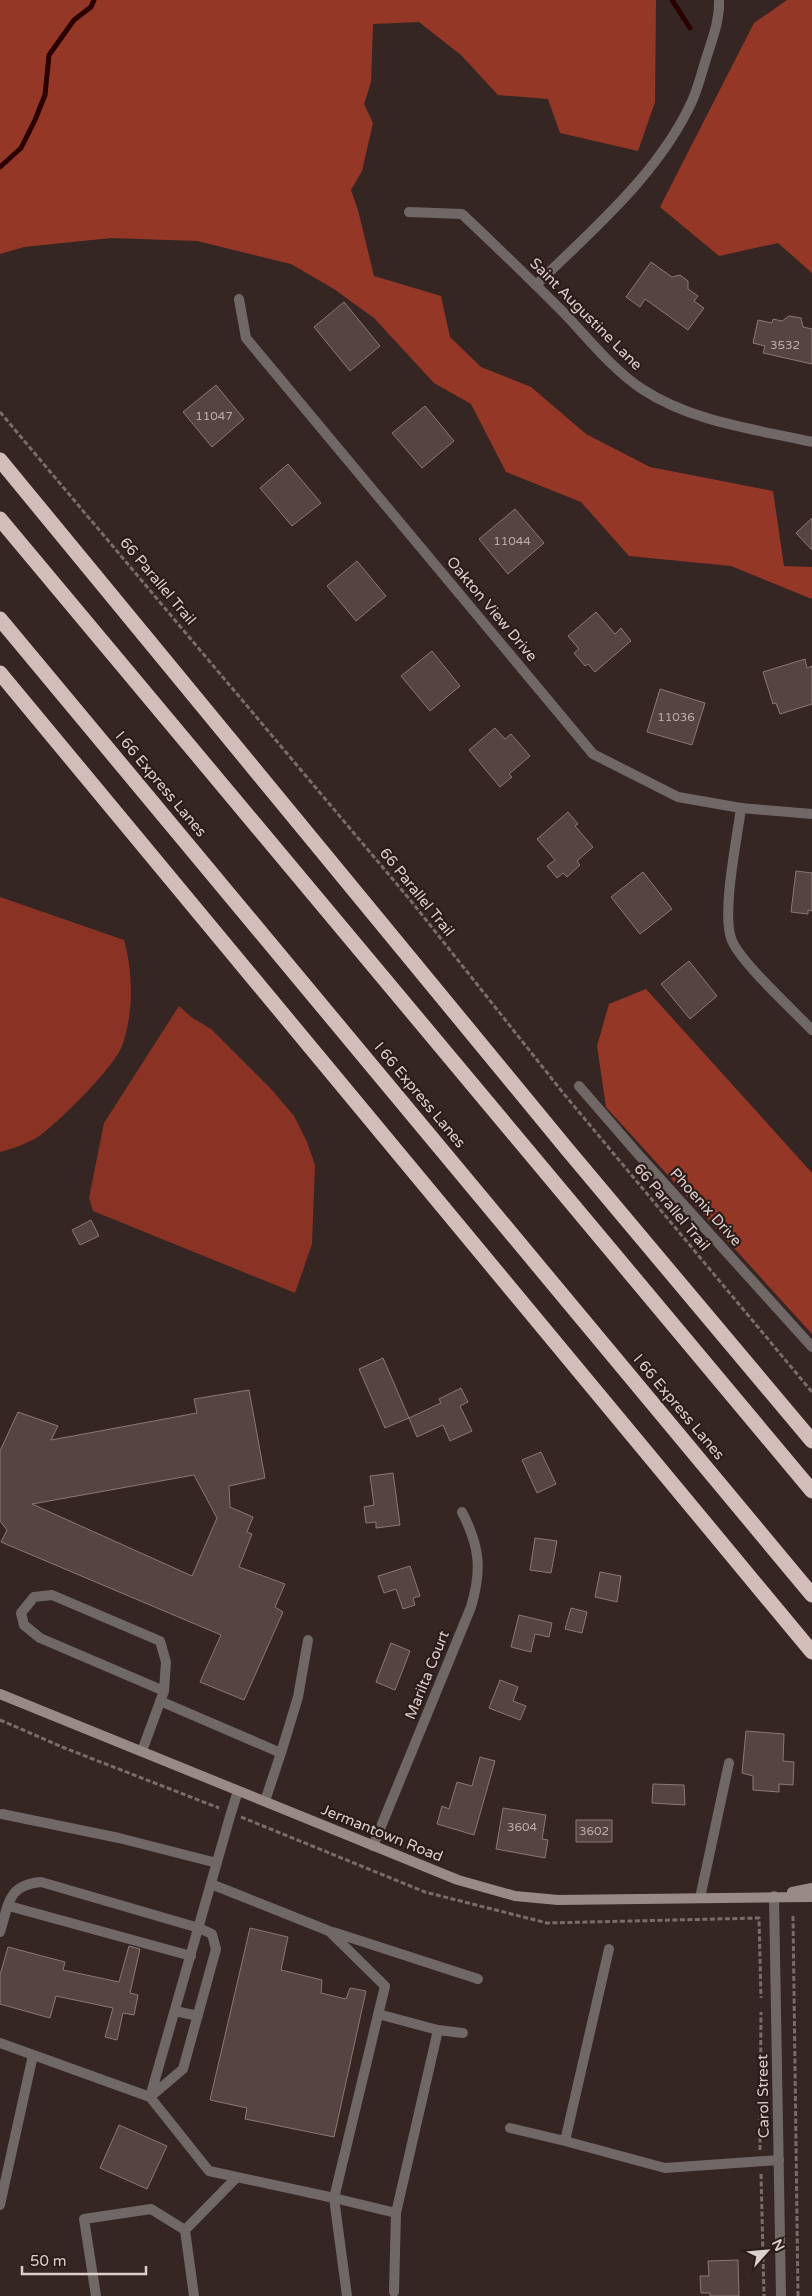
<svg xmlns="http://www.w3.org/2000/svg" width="812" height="2296" viewBox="0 0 812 2296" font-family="'Varela Round',sans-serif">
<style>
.green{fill:#8a3324}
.forest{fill:#943727}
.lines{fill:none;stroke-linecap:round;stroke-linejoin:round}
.stream{stroke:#2a0000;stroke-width:5}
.building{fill:#554440;stroke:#8b7874;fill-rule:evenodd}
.path{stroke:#7a6c69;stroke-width:3;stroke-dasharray:5 2.5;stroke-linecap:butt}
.service{stroke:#706866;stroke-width:10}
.minor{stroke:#706866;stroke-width:10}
.secondary{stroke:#988a87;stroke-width:10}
.motorway{stroke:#d2bdb8;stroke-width:15}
.labels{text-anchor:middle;stroke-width:4.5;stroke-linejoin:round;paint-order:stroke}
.number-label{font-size:12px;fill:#baadaa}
.street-label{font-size:15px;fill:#dbd0cd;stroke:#2c1c19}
</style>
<rect width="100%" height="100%" fill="#362623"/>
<!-- green -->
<path class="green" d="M0 897 124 940C133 972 134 1013 122 1046 114 1067 62 1119 42 1134 30 1143 14 1148 0 1152Z
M179 1006 191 1017 211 1029 272 1090 294 1116 307 1142 315 1165 312 1244 295 1293 93 1211 89 1198 104 1123Z"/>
<!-- forest -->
<path class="forest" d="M0 0H656L655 102 638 151 560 133 548 99 498 95 461 55 419 22 373 24 371 82 364 104 373 123 362 171 351 190 358 210 374 276 441 296 450 337 481 367 531 387 586 434 650 467 773 491 784 566 812 567V599L731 566 629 556 581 502 506 472 471 404 434 383 374 318 334 289 291 264 197 241 111 238 24 247 0 254Z
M787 0H812V273L778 243 719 256 660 207 754 23Z
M646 989 812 1173V1334L606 1107 597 1046 609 1004Z"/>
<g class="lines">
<!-- stream -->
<path class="stream" d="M672 0 690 28
M0 167 21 148 35 120 45 95 49 55 74 20 91 7 94 0"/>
</g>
<!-- building -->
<path class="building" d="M651 262 672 277 680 275 688 281V289L698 296 694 301 704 308 688 330 645 299 640 307 626 297Z
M344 302 380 346 350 371 314 327Z
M789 316 801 318 803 327 812 329V364L763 353 765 346 753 343 758 320 772 323 773 319 782 321Z
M216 385 244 419 212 447 183 412Z
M425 406 454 441 422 468 392 433Z
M288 464 321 503 292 526 260 488Z
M515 509 544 543 508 574 479 539Z
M812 518V550L796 533Z
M357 561 386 596 356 621 327 586Z
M596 612 615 634 621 628 631 641 595 672 588 664 585 666 574 653 579 649 568 636Z
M432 651 460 686 430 711 401 676Z
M805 659 807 668 812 666V704L780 714 776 703 773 704 763 672Z
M660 689 705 703 692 745 647 732Z
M495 728 505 739 511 734 530 756 509 774 512 777 500 787 469 750Z
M568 812 578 824 575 826 593 847 577 861 580 865 567 877 563 873 557 878 547 866 555 860 537 839Z
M796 871 812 873V911L808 910V914L791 912Z
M643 872 672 909 640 934 611 897Z
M689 961 717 996 690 1019 661 984Z
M91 1220 99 1236 80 1245 72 1230Z
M383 1358 409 1418 385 1428 359 1369Z
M461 1388 468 1402 460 1406 472 1431 450 1441 443 1425 417 1437 409 1418 441 1403 439 1399Z
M249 1390 265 1478 229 1486 230 1507 253 1517 247 1532 252 1534 239 1567 285 1584 275 1607 283 1612 244 1700 200 1682 221 1635 1 1542 7 1530 0 1521V1451L18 1412 58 1426 51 1440 197 1413 194 1399ZM194 1475 217 1518 192 1576 32 1504Z
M541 1452 556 1484 537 1493 522 1460Z
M393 1473 400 1525 376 1528V1522L366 1523 364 1507 374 1505 370 1476Z
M535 1538 557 1541 551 1573 530 1570Z
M410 1566 420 1596 413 1598 415 1605 403 1609 396 1589 384 1593 378 1576Z
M600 1572 621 1576 617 1602 595 1597Z
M571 1608 587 1612 582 1633 565 1629Z
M519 1615 552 1623 549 1637 535 1634 531 1652 511 1647Z
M391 1643 410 1651 395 1690 376 1682Z
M500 1680 518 1687 513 1701 526 1706 520 1720 489 1708Z
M746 1731 784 1734 783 1761 794 1762 793 1785 779 1784V1792L753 1790V1776L742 1773Z
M480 1757 495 1761 474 1835 437 1824 442 1806 449 1809 457 1782 472 1786Z
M653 1784 684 1785 685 1805 652 1803Z
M503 1808 546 1815 542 1839 548 1840 545 1858 496 1849Z
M576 1820H612V1842H576Z
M250 1928 288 1937 281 1970 322 1980 321 1993 346 1999 350 1988 366 1991 334 2137 245 2119 247 2108 210 2100Z
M129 1946 140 1949 130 1993 138 1995 134 2015 123 2013 117 2040 105 2037 113 2008 56 1996 50 2018 0 2004V1975L8 1947 65 1962 63 1970 119 1982Z
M119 2125 167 2146 147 2189 100 2168Z
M738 2260 739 2296H710V2293H701L700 2276H709L708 2261Z"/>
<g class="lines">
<!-- path -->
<path class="path" d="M0 412 411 901 564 1094 812 1392
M0 1720 62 1747 219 1808
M241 1817 425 1892 547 1923 759 1918 761 1998
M793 1916 798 2296
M760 2150 761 2012
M761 2174 764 2296"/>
<!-- service -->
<path class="service" d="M536 285C593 229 660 173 693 99 698 87 702 72 706 59 712 40 720 20 719 0
M741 808C737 840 722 910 731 938 737 959 794 1011 812 1030
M160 1701 281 1753 298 1697 308 1640
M142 1751 164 1691 166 1662 160 1641 52 1595 34 1597 21 1613 24 1625 40 1638 164 1691
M265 1801 281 1753
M2 1814 119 1838 217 1863
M211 1884 329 1931 385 1986 334 2198 209 2171 150 2097 231 1813 238 1791
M700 1898 729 1763
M9 1906 191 1956
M0 1932C9 1904 7 1885 41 1882L199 1928 212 1934 216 1949 183 2069 150 2097 0 2043
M333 1932 478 1979
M609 1949 565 2141 665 2168 779 2160
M175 2011 198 2016
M438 2030 463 2033
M510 2128 565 2141
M0 2205 33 2055
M185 2230 237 2177
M394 2292 396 2213
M96 2296 84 2219 151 2209 185 2230 194 2296
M347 2296 334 2198 396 2213 438 2030 378 2014"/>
<!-- minor -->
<path class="minor" d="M409 212 462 214C496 246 530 279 563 312 588 338 612 369 642 389 692 422 755 429 812 442
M239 299 246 338 593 754 678 797 741 808 812 814
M579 1086 637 1153 812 1347
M373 1846 471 1607C482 1570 480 1547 462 1512
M774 1896 781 2296"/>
<!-- secondary -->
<path class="secondary" d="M0 1694 458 1880 515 1896 558 1900 812 1897
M792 1892 812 1888"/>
<!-- motorway -->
<path class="motorway" d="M0 460 567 1149 812 1441
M0 519 812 1491
M0 619 812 1595
M0 673 812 1652"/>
</g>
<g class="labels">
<!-- number labels -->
<g class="number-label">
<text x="785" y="349">3532</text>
<text x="214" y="420">11047</text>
<text x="512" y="545">11044</text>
<text x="676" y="721">11036</text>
<text x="522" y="1831">3604</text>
<text x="594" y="1835">3602</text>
</g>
<!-- street labels -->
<g class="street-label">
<text transform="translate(586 314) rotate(45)" y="5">Saint Augustine Lane</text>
<text transform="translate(158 581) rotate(50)" y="5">66 Parallel Trail</text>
<text transform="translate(492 609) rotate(50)" y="5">Oakton View Drive</text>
<text transform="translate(161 784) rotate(50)" y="5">I 66 Express Lanes</text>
<text transform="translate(417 892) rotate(51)" y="5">66 Parallel Trail</text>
<text transform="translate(420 1095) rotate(50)" y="5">I 66 Express Lanes</text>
<text transform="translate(672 1207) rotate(50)" y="5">66 Parallel Trail</text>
<text transform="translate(706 1207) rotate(48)" y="5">Phoenix Drive</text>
<text transform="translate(679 1407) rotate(50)" y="5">I 66 Express Lanes</text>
<text transform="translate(427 1675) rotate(-68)" y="5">Marilta Court</text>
<text transform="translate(382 1833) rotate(22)" y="5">Jermantown Road</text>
<text transform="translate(763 2096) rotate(-91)" y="5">Carol Street</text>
</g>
</g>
<!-- north arrow -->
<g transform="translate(767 2251) rotate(63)" stroke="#2c1c19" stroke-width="4" paint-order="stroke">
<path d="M0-4L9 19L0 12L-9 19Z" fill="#dbd0cd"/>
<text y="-8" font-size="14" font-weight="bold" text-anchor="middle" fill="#dbd0cd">N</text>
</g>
<!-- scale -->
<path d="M22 2266v8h124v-8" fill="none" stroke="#dbd0cd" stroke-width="2.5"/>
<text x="30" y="2266" font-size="15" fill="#dbd0cd" stroke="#2c1c19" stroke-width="4" paint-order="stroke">50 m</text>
</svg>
